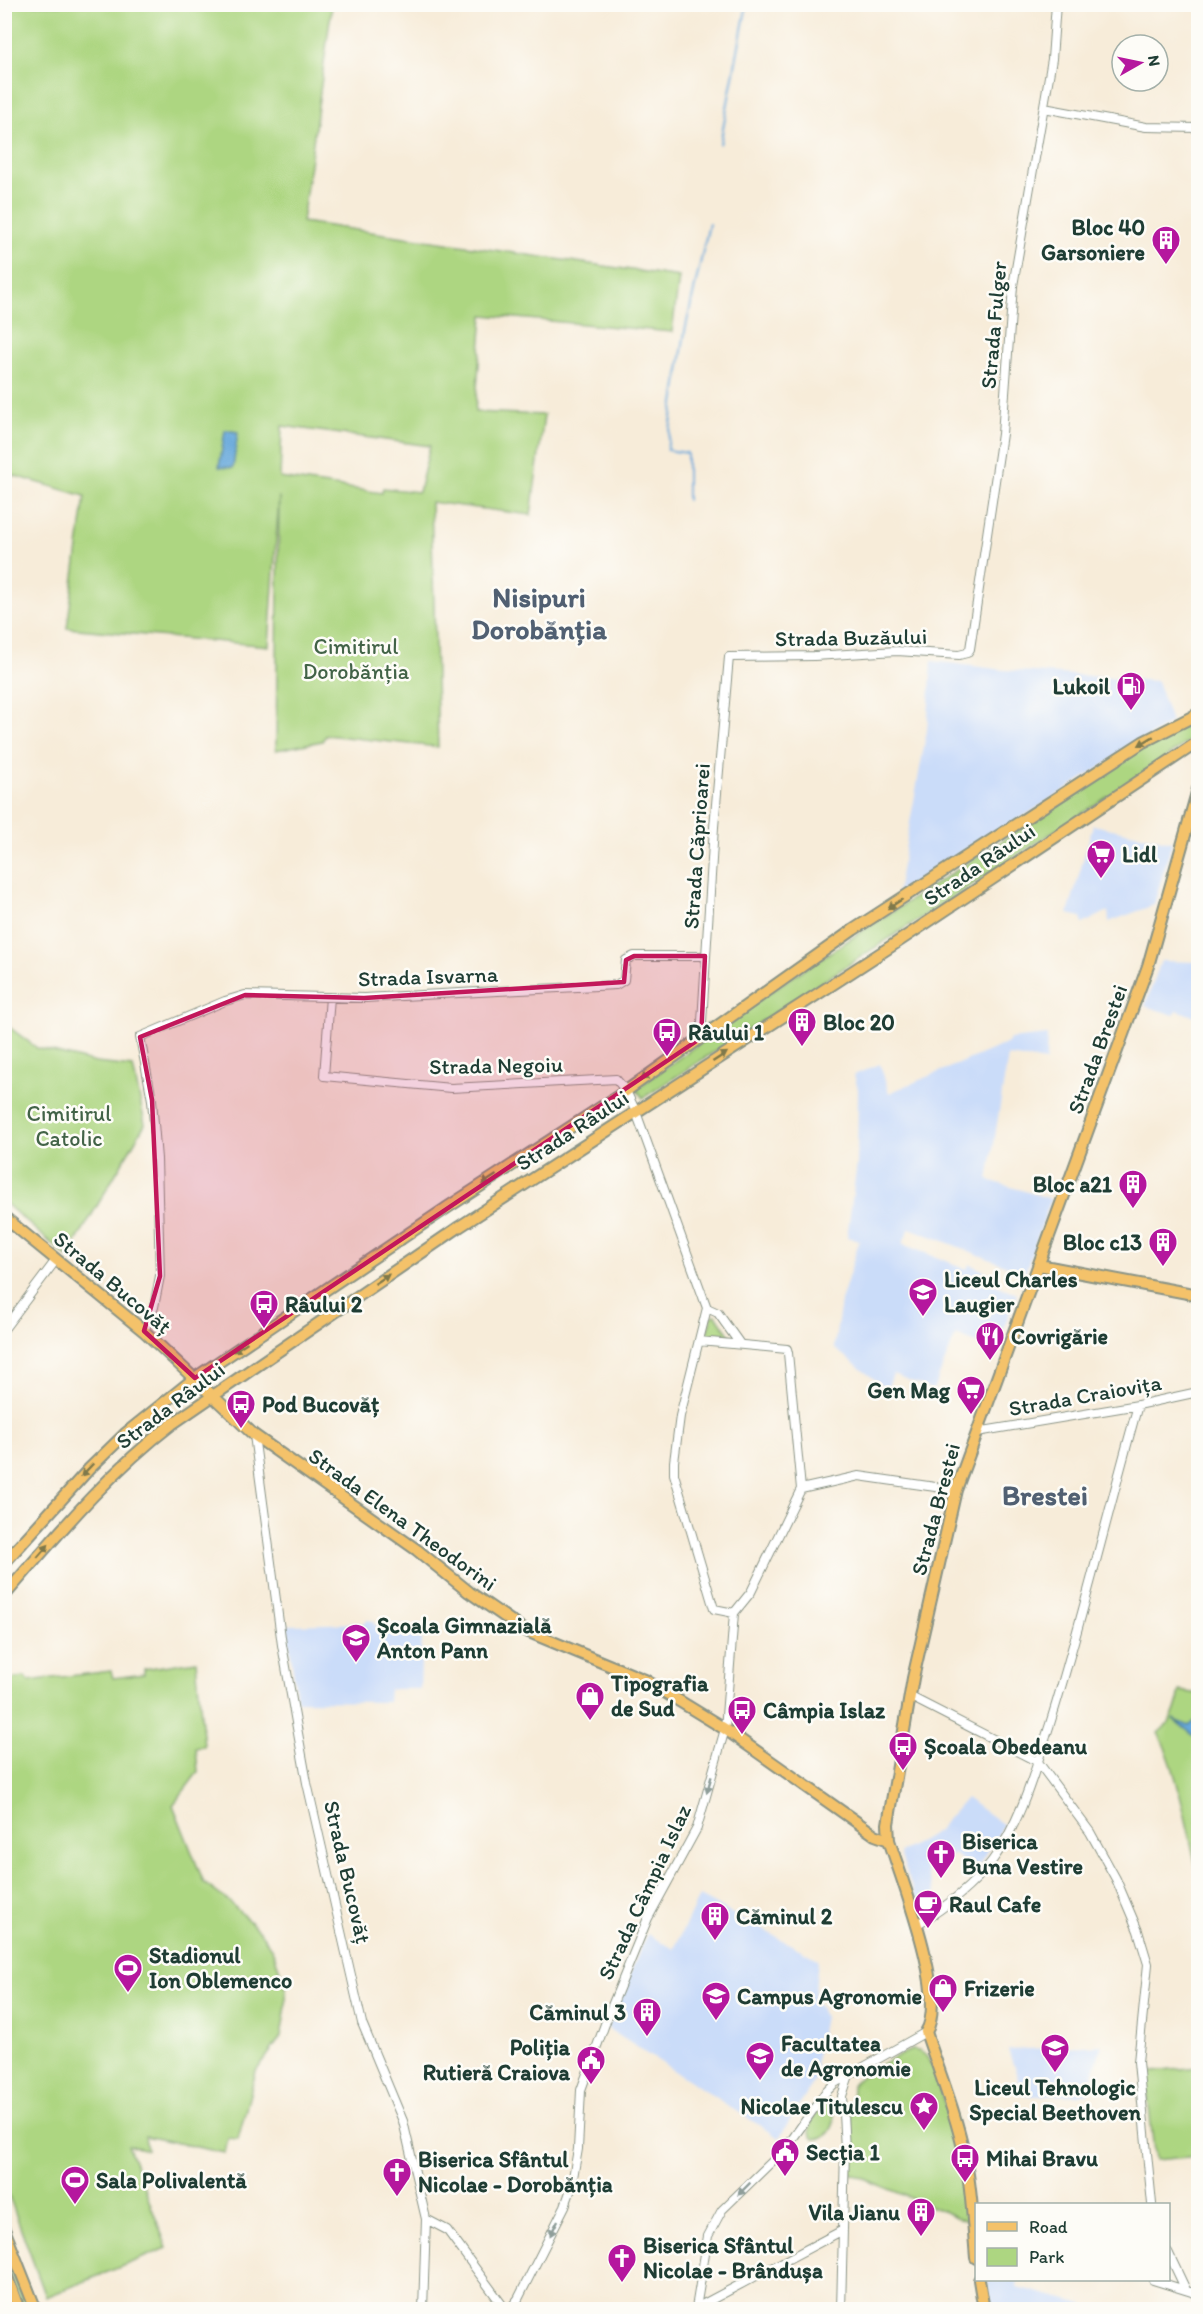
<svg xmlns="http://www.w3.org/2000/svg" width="1203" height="2314" viewBox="0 0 1203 2314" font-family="Itim,sans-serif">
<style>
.built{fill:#cadcf9}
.green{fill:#add681;stroke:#668a5a;stroke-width:1.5;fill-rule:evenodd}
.water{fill:#67a9db;stroke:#437388;stroke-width:1.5}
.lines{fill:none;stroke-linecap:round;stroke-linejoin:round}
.stream{stroke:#67a9db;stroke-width:2}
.minor-casing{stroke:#8b9486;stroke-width:10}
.major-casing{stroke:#8b9486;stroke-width:14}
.minor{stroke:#fff;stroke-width:8}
.major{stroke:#f4c26a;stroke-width:10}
.oneway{fill:#7f794c}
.oneway2{fill:#8f9e9a}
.marked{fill:#c2185b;fill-opacity:0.2;stroke:#c2185b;stroke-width:4.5;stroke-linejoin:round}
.labels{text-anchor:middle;stroke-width:5;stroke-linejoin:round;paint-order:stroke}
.poi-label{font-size:22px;font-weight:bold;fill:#1f3d34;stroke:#fdfcf7;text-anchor:start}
.street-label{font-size:22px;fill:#1f3d34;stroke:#fdfcf7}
.park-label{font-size:22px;fill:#426347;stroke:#fdfcf7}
.district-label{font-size:28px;font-weight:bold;fill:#516072;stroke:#fdfcf7}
</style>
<rect width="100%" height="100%" fill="#fdfcf7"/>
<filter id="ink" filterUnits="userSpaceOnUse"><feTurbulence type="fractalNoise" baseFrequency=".0167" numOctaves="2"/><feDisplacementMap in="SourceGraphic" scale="12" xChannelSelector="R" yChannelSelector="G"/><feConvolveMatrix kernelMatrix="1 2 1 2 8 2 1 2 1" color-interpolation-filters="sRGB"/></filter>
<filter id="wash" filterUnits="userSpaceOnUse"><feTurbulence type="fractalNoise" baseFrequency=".008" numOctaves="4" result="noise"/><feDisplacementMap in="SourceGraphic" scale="24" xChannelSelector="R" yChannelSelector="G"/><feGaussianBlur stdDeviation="1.35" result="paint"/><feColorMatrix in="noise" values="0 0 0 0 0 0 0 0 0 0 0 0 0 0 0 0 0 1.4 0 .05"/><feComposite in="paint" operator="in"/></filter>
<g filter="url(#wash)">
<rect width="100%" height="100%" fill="#f7ecd9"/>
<!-- built -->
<path class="built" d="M932 661 1004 670 1157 681 1171 722 896 898 927 730Z
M1093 825 1172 842 1154 905 1109 922 1108 911 1083 924 1081 917 1068 914Z
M1161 961 1198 962V1018L1177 1010 1174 1015 1145 1006Z
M1047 1035 1046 1061 1008 1056 988 1180 1051 1199 1025 1273 910 1228 902 1244 967 1269 969 1264 996 1276 994 1284 1017 1294 996 1347 995 1350 956 1335 933 1390 893 1374 887 1389 834 1348 841 1301 859 1241 847 1237 857 1163 858 1089 854 1075 880 1064 889 1093 1008 1043 1010 1039Z
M367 1620 374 1621V1625L410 1626 412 1637 422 1638 420 1689H389L388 1702 297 1701 287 1625 365 1623Z
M966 1798 1004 1825 974 1873 955 1854 925 1866 936 1899 918 1905 900 1853 937 1831Z
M699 1896 818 1959 814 2001 820 2007 824 2017 815 2064 819 2073 779 2138 607 2028 647 1934 674 1949Z
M1102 2045 1087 2095 1024 2096 1008 2050Z
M987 2280H1018L1017 2287 1087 2305 1085 2309H992Z"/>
<!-- green -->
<path class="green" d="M4 5H332L302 222 679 277 672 332 483 315 475 412 544 415 531 515 431 502 438 747 326 735 322 741 276 750 279 496 269 646 67 628 85 496 5 473ZM282 426 430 446 419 492 383 488 382 493 280 478Z
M1197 723 1198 733 1196 736 1132 781 643 1098 636 1089 783 983 870 926 1045 813 1157 738 1190 724Z
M5 1024 37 1048 96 1063 133 1067 145 1124 67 1257 5 1203Z
M716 1315 730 1336 728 1340 705 1338 712 1316Z
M196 1661 204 1746 196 1748 198 1772 173 1805 204 1883 232 1904 260 1932 272 1949 286 1987V2006L281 2037 256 2071 238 2139 228 2138 225 2153 145 2136 147 2150 128 2145 167 2248 46 2297 5 2185V1680L25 1677 28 1681 111 1671 113 1678 144 1674V1669Z
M1180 1691 1198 1694V1874C1188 1834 1178 1768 1158 1733 1173 1721 1176 1709 1180 1691Z
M911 2050C917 2050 923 2052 927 2057 932 2064 934 2075 937 2083 954 2127 964 2174 967 2221L850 2173 852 2086C861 2071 895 2058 911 2050Z
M1198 2067V2156L1155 2160 1145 2073Z
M828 2103 831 2104C838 2120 833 2138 814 2139 803 2129 816 2115 822 2104Z
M4 2241 31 2309H24L5 2261Z"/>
<!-- water -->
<path class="water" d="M225 430 238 432 233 468 219 467Z
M1173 1719 1189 1726 1195 1721 1198 1722V1739Z"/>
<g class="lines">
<!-- stream -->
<path class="stream" d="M720 144 747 4
M687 500V453L667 450 685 331 709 224"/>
</g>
</g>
<g filter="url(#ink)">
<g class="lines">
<!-- minor casing -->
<g class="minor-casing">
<path id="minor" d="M1044 108 1146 127 1198 128
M330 997 324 1076 451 1088 616 1079 626 1091 636 1112 707 1308 680 1416 674 1462V1474L714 1609 734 1613 725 1729 697 1828 648 1918 609 2013 581 2090 578 2149 571 2189 565 2206 518 2299 509 2310
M701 1038 714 827 729 657 814 656 897 651 959 655 967 653 970 649 1002 434 1013 286 1052 59 1056 4
M707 1308 718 1313 740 1344
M4 1329 56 1260
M144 1331 154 1307 160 1276 157 1159 152 1100 140 1037 225 1001 245 995 364 998 616 985 624 980 626 960 634 956H705
M699 1341 787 1349 788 1353 801 1489 751 1592 734 1613
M977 1432 1138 1405 1198 1392
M254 1435 282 1645 307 1783 362 2023 403 2121 426 2219 423 2310
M801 1489 859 1476 956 1490
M909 1696 1038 1762 1090 1832 1116 1879 1138 1931 1148 1964 1138 2062 1152 2204
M916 1925C945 1908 972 1887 992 1861 1021 1822 1035 1770 1050 1724 1083 1618 1108 1511 1138 1405
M426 2219 447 2230 506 2310
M1168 2252 1186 2290
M1153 2280 1198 2294
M696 2308 708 2236 722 2210 786 2148 825 2093 835 2083 926 2032
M694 2309 843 2230
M841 2310 845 2149 842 2096 849 2075"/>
</g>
<!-- major casing -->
<g class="major-casing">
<path id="major" d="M4 1217 144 1331 254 1435 417 1550 469 1592 524 1630 645 1680 725 1729 875 1835 889 1840
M1039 1265 1198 1295
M4 1563 89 1469 125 1434 195 1378 448 1207 626 1091 853 930 1143 742 1198 714
M4 1596C57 1535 108 1473 172 1424L459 1227 890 947 1198 742
M4 2229 36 2310
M976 2258C973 2224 972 2191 965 2157 956 2114 940 2074 926 2032 948 1997 902 1881 889 1840L888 1824 913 1678 956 1490 1148 966 1198 789
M4 2269 19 2310
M979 2280 984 2310"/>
</g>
<!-- minor -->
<use href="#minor" class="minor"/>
<!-- major -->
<use href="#major" class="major"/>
</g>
<!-- one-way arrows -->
<defs><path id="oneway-solid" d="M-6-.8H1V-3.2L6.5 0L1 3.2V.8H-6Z" transform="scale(1.5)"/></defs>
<g class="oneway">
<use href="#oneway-solid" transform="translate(1146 741) rotate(149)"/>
<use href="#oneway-solid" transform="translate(895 904) rotate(147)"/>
<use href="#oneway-solid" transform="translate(720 1057) rotate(-33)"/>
<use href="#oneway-solid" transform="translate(648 1075) rotate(145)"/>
<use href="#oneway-solid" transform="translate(489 1180) rotate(147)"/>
<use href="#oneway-solid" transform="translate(382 1279) rotate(-34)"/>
<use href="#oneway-solid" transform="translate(240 1347) rotate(146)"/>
<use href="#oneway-solid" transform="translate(87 1470) rotate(134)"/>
<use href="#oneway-solid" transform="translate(43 1551) rotate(-49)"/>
</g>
<g class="oneway2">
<use href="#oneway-solid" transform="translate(709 1785) rotate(106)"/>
<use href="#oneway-solid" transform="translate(744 2189) rotate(135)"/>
<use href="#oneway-solid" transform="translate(554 2228) rotate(117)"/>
</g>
</g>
<!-- marked area -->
<path class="marked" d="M634 956H705L701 1038 195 1378 144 1331 160 1276 152 1100 140 1037 245 995 364 998 624 982 626 960Z"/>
<!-- icons -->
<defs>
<g id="building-pin" transform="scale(1.5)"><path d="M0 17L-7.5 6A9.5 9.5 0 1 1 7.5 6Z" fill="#b5179e" stroke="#fdfcf7"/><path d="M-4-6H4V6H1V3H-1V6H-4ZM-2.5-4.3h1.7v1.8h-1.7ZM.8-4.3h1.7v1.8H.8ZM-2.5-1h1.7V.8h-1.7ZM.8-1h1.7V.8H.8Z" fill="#fff"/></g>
<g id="fuel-pin" transform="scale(1.5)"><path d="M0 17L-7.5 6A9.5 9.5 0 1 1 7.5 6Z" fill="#b5179e" stroke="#fdfcf7"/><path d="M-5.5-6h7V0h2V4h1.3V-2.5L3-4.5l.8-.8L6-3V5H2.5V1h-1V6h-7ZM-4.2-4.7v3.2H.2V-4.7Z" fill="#fff"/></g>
<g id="supermarket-pin" transform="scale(1.5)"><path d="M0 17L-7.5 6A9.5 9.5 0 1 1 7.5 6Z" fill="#b5179e" stroke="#fdfcf7"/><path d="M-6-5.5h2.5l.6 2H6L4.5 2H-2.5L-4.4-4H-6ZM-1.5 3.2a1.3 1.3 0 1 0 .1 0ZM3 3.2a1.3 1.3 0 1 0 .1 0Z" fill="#fff"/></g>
<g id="bus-pin" transform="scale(1.5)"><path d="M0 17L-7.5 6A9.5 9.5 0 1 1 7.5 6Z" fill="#b5179e" stroke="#fdfcf7"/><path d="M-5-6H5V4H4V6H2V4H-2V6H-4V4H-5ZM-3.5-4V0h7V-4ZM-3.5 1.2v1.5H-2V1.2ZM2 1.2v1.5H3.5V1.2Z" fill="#fff"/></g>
<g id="school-pin" transform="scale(1.5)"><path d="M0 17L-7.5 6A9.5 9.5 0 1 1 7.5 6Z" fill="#b5179e" stroke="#fdfcf7"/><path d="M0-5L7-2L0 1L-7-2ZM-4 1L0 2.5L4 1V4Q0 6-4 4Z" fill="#fff"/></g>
<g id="restaurant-pin" transform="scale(1.5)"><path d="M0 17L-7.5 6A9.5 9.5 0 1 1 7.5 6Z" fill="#b5179e" stroke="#fdfcf7"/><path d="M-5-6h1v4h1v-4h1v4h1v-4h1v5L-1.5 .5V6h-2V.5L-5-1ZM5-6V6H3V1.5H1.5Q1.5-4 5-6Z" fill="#fff"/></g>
<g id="shop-pin" transform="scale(1.5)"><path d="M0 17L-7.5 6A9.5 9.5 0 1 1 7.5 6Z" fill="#b5179e" stroke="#fdfcf7"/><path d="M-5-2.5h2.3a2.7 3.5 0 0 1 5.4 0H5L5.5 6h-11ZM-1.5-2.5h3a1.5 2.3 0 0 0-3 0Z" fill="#fff"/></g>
<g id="church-pin" transform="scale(1.5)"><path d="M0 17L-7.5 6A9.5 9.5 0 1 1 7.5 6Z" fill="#b5179e" stroke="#fdfcf7"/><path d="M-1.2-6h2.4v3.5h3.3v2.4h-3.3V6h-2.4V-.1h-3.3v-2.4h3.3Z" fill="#fff"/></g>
<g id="cafe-pin" transform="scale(1.5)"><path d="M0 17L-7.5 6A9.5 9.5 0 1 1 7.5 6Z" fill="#b5179e" stroke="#fdfcf7"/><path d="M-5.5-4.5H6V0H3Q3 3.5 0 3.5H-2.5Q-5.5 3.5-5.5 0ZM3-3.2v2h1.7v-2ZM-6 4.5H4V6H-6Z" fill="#fff"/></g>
<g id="stadium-pin" transform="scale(1.5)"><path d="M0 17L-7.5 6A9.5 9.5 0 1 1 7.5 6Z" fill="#b5179e" stroke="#fdfcf7"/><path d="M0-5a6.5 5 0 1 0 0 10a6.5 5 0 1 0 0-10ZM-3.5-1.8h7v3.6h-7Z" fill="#fff"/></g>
<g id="university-pin" transform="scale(1.5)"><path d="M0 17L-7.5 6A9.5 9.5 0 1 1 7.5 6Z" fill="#b5179e" stroke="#fdfcf7"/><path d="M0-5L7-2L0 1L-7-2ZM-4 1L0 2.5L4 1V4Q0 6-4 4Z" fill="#fff"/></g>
<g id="civic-pin" transform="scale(1.5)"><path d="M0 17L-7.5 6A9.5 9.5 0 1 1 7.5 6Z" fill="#b5179e" stroke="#fdfcf7"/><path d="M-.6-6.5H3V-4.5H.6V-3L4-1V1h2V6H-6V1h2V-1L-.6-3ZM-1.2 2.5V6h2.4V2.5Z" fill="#fff"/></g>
<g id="sight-pin" transform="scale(1.5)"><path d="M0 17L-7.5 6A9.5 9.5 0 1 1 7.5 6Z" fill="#b5179e" stroke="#fdfcf7"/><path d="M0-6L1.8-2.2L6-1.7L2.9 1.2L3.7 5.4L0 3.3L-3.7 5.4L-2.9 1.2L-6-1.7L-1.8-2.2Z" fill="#fff"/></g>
</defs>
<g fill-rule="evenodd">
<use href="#building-pin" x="1166" y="240"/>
<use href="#fuel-pin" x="1131" y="686"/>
<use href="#supermarket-pin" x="1101" y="854"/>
<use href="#building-pin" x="802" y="1022"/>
<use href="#bus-pin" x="667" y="1032"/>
<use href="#building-pin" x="1133" y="1184"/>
<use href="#building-pin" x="1163" y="1242"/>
<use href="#school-pin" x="923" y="1292"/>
<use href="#bus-pin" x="264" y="1304"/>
<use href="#restaurant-pin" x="990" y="1336"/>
<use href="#supermarket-pin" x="971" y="1390"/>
<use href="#bus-pin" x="241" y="1404"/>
<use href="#school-pin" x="356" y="1638"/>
<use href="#shop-pin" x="590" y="1696"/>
<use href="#bus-pin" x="742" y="1710"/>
<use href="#bus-pin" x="903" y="1746"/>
<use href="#church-pin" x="941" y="1854"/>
<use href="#cafe-pin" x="928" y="1904"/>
<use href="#building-pin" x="715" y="1916"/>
<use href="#stadium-pin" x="128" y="1968"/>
<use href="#shop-pin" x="943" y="1988"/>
<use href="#university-pin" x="716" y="1996"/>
<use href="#building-pin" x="647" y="2012"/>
<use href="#school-pin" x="1055" y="2048"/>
<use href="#university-pin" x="760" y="2056"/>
<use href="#civic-pin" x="591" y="2060"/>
<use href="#sight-pin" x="924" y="2106"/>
<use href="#civic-pin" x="785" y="2152"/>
<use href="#bus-pin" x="965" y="2158"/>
<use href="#church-pin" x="397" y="2172"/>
<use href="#stadium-pin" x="75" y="2180"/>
<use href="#building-pin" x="921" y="2212"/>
<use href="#church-pin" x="622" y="2258"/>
</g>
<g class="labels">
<!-- poi labels -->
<g class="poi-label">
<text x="1145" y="235" text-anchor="end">Bloc 40<tspan x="1145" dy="25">Garsoniere</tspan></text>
<text x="1110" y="694" text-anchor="end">Lukoil</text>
<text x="1122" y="862">Lidl</text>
<text x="823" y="1030">Bloc 20</text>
<text x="688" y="1040">Râului 1</text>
<text x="1112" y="1192" text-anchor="end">Bloc a21</text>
<text x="1142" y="1250" text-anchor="end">Bloc c13</text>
<text x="944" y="1287">Liceul Charles<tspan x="944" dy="25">Laugier</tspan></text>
<text x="285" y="1312">Râului 2</text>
<text x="1011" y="1344">Covrigărie</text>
<text x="950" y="1398" text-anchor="end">Gen Mag</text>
<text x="262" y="1412">Pod Bucovăț</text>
<text x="377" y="1633">Școala Gimnazială<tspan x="377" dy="25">Anton Pann</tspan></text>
<text x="611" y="1691">Tipografia<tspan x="611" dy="25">de Sud</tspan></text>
<text x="763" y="1718">Câmpia Islaz</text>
<text x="924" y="1754">Școala Obedeanu</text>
<text x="962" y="1849">Biserica<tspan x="962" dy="25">Buna Vestire</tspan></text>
<text x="949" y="1912">Raul Cafe</text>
<text x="736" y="1924">Căminul 2</text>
<text x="149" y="1963">Stadionul<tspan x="149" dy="25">Ion Oblemenco</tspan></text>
<text x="964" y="1996">Frizerie</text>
<text x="737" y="2004">Campus Agronomie</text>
<text x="626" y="2020" text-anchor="end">Căminul 3</text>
<text x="781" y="2051">Facultatea<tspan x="781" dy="25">de Agronomie</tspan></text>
<text x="570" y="2055" text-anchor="end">Poliția<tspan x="570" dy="25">Rutieră Craiova</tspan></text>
<text x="1055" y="2095" text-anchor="middle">Liceul Tehnologic<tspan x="1055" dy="25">Special Beethoven</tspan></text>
<text x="903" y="2114" text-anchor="end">Nicolae Titulescu</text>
<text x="806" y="2160">Secția 1</text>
<text x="986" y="2166">Mihai Bravu</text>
<text x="418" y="2167">Biserica Sfântul<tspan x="418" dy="25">Nicolae - Dorobănția</tspan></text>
<text x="96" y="2188">Sala Polivalentă</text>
<text x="900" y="2220" text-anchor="end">Vila Jianu</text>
<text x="643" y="2253">Biserica Sfântul<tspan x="643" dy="25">Nicolae - Brândușa</tspan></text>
</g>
<!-- street labels -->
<g class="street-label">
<text transform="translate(993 325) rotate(-85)" y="8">Strada Fulger</text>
<text transform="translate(851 637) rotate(-1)" y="8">Strada Buzăului</text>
<text transform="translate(696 846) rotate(-86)" y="8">Strada Căprioarei</text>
<text transform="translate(979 864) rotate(-34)" y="8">Strada Râului</text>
<text transform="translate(428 976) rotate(-2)" y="8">Strada Isvarna</text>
<text transform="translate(1097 1049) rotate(-70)" y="8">Strada Brestei</text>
<text transform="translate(496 1065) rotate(-1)" y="8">Strada Negoiu</text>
<text transform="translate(572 1130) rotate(-33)" y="8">Strada Râului</text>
<text transform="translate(113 1282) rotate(40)" y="8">Strada Bucovăț</text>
<text transform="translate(1085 1395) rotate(-10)" y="8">Strada Craiovița</text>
<text transform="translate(170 1405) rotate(-37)" y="8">Strada Râului</text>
<text transform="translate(935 1509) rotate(-75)" y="8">Strada Brestei</text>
<text transform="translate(403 1519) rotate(36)" y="8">Strada Elena Theodorini</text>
<text transform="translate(348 1872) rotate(77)" y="8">Strada Bucovăț</text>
<text transform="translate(644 1892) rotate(-65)" y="8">Strada Câmpia Islaz</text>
</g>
<!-- park labels -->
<g class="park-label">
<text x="356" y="654">Cimitirul<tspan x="356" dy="25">Dorobănția</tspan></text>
<text x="69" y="1121">Cimitirul<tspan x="69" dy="25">Catolic</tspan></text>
</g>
<!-- district labels -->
<g class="district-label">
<text x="539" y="607">Nisipuri<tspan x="539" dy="32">Dorobănția</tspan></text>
<text x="1045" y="1505">Brestei</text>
</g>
</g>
<!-- margin -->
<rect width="1203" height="2314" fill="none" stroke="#fdfcf7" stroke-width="24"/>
<!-- legend -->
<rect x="975" y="2203" width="195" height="78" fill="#fdfcf7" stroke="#a4b0a9" stroke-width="1.5"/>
<rect x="987" y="2222" width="30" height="9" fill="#f4c26a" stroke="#a4b0a9" stroke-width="1.5"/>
<text x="1029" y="2233" font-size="18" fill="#1f3d34">Road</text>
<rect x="987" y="2248" width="30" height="18" fill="#add681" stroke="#a4b0a9" stroke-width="1.5"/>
<text x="1029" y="2263" font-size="18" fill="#1f3d34">Park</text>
<!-- north arrow -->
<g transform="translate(1140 63) rotate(81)"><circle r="28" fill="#fdfcf7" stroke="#a4b0a9" stroke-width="1.5"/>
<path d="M0-4.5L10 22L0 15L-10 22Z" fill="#b5179e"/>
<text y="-9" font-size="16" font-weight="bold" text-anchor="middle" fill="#1f3d34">N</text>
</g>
</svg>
